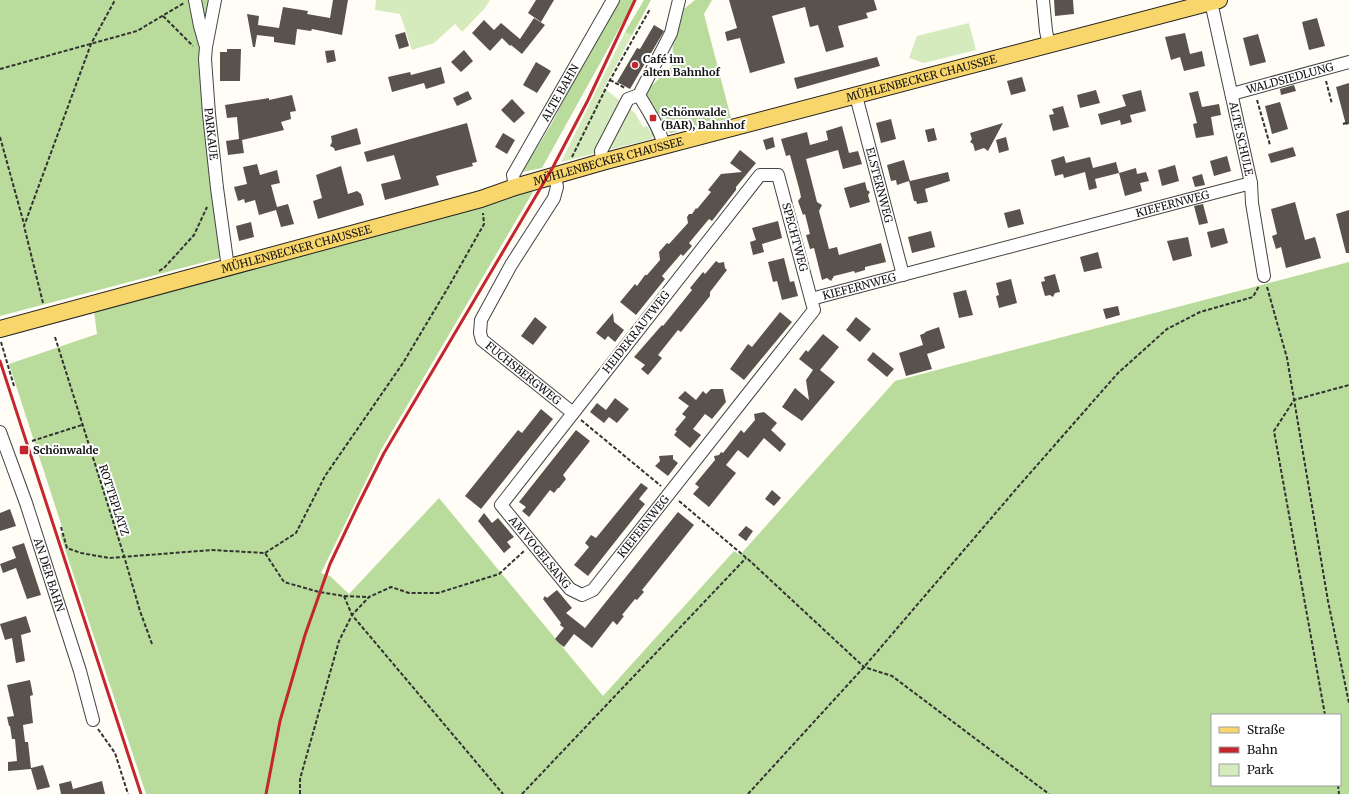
<svg xmlns="http://www.w3.org/2000/svg" width="1349" height="794" viewBox="0 0 1349 794" font-family="Merriweather,serif">
<style>
.green{fill:#d5ebbd}
.forest{fill:#b9dc9c;fill-rule:evenodd}
.building{fill:#5a524d}
.lines{fill:none;stroke-linecap:round;stroke-linejoin:round}
.minor-casing{stroke:#444;stroke-width:14}
.major-casing{stroke:#222;stroke-width:18}
.path{stroke:#333;stroke-width:2;stroke-dasharray:4 2;stroke-linecap:butt}
.minor{stroke:#fff;stroke-width:12}
.major{stroke:#f9d66b;stroke-width:16}
.rail{stroke:#c4262e;stroke-width:3}
.poi-dot{fill:#c4262e;stroke:#fff;stroke-width:1.5}
.labels{text-anchor:middle;stroke-width:4;stroke-linejoin:round;paint-order:stroke}
.poi-label{font-size:11px;font-weight:bold;fill:#111;stroke:#fff;text-anchor:start}
.street-label{font-size:11px;fill:#111;stroke:#fff}
</style>
<rect width="100%" height="100%" fill="#fffdf5"/>
<!-- green -->
<path class="green" d="M376 0H490L485 8 462 32 455 24 434 43 412 50 400 14 375 10Z
M969 23 976 50 924 63 909 58 917 36Z
M625 32 632 35 604 88 635 113 643 127 647 126 651 133H654L652 139 561 162Z"/>
<!-- forest -->
<path class="forest" d="M0 0H209L200 53 220 258 0 316Z
M615 0H635L542 168 522 172 552 123Z
M644 0H651L632 35 625 32Z
M695 0H712L704 14 731 118 671 133 665 130 643 94 672 66 673 41 680 12Z
M537 185 381 450 321 573 330 576 349 594 439 498 603 696 734 551 740 555 895 381 1349 262V794H146L60 534 64 533 9 364 97 334 94 311ZM1212 715H1340V785H1212Z"/>
<!-- building -->
<path class="building" d="M333 0H348L342 35 312 29 311 31 297 29 295 45 274 42V37L257 35 255 47H253L247 14 259 16 258 25 279 28 283 7 308 11 307 14 330 18Z
M536 0H554L541 22 528 13Z
M729 0H874L877 10 866 13 868 18 838 26 844 47 826 52 818 25 810 27 805 7 772 16 785 63 750 73 740 38 727 41 725 32 737 28Z
M1054 0H1073L1074 14 1055 16Z
M534 18 545 25 522 54 511 45 510 46 502 38 490 51 472 33 484 20 494 30 501 23 520 39Z
M1317 18 1325 46 1309 50 1302 22Z
M654 25 664 31 630 89 617 82 637 48 640 49Z
M405 32 409 46 399 49 395 35Z
M1185 33 1190 54 1202 51 1205 66 1184 71 1180 57 1171 60 1165 37Z
M1258 34 1266 62 1250 66 1243 38Z
M227 49H241L240 81H220V52H227Z
M334 50 336 61 327 63 325 51Z
M464 50 473 61 461 72 451 62Z
M877 57 880 66 797 89 794 78Z
M536 62 551 71 537 93 523 85Z
M441 67 445 83 426 89 424 83 392 92 388 77 410 72 411 75Z
M1022 77 1026 91 1011 95 1007 81Z
M1349 83V124L1346 125 1336 87Z
M1294 85 1296 91 1281 95 1280 89Z
M1096 90 1100 103 1080 108 1077 95Z
M1141 90 1146 111 1130 115 1132 122 1121 125 1120 120 1101 125 1098 114 1126 106 1122 95Z
M468 91 472 99 457 106 453 98Z
M1198 91 1202 107 1219 104 1221 115 1211 117 1214 135 1196 138 1193 124 1197 123 1189 93Z
M292 95 296 111 290 112 291 119 281 122 284 130 242 140 244 153 228 155 226 141 239 139 237 117 227 118 225 105 269 98V100Z
M512 99 525 113 514 123 501 110Z
M1280 102 1288 129 1272 134 1265 106Z
M1063 106 1069 127 1053 131 1049 115 1054 114 1052 109Z
M891 119 896 139 881 143 876 123Z
M467 123 477 162 472 163 473 166 436 176 439 185 385 200 381 184 401 179 394 155 367 162 364 152Z
M1003 123 988 151 984 148 975 151 973 144 970 142 972 139 970 133Z
M842 126 849 153 858 151 862 164 843 169 838 150 806 159 817 202 822 205 819 211 829 249 837 247 839 255 881 243 886 262 865 267V270L855 273 854 271 834 276 831 281 827 278 822 280 814 248 810 249 806 235 810 234 805 214 803 215 798 201 801 197 799 188 790 155 786 156 781 139 807 132 810 145 828 140 826 131Z
M357 128 361 144 335 151 334 148 330 146 332 142 331 136Z
M934 128 937 140 928 142 925 130Z
M503 133 515 140 507 154 495 147Z
M773 137 775 147 766 150 763 140Z
M1006 137 1009 150 999 153 996 140Z
M1293 147 1296 156 1271 163 1268 154Z
M740 150 756 163 736 187V190L712 221 709 219 689 243 692 246 683 256 681 254 662 276 665 279 636 315 620 302 635 284 637 286 645 275H647L660 260 659 252 667 243 669 244 688 223 687 217 689 214H692L696 208 697 209 711 192 708 190 721 174 742 172 730 163Z
M1064 156 1066 163 1090 157 1093 168 1116 162 1119 173 1095 179 1097 188 1089 190 1085 172 1064 178 1063 174 1055 176 1051 160Z
M1227 156 1231 171 1214 176 1210 161Z
M904 160 910 181 948 172 950 181 925 189 928 202 917 204 916 201H914L909 181 897 185 896 180 891 181 887 165Z
M257 164 260 175 277 170 280 183 271 185 277 207 288 204 294 224 281 227 276 210 259 215 255 200 245 203 244 199 238 201 234 187 247 184 243 167Z
M1175 165 1179 181 1162 186 1158 170Z
M341 166 348 194 357 191 361 194 364 205 318 219 313 201 322 198 316 175Z
M1136 168 1137 174 1146 172 1149 181 1140 183 1142 191 1125 196 1119 173Z
M1202 174 1205 185 1195 187 1192 177Z
M865 182 867 190 870 192 868 195 870 202 850 208 844 188Z
M1295 202 1305 240 1315 237 1321 258 1286 268 1281 247 1276 249 1272 236 1277 234 1271 209Z
M1203 204 1208 223 1199 225 1194 206Z
M1020 209 1024 224 1008 228 1004 213Z
M1349 210V253H1346L1336 214Z
M778 221 782 238 762 244 764 252 753 255 750 242 756 240 752 228Z
M251 222 254 237 239 241 236 226Z
M1224 228 1228 243 1211 248 1207 232Z
M931 231 935 247 912 253 908 237Z
M1188 237 1192 256 1173 261 1167 241Z
M1098 252 1102 268 1084 272 1080 257Z
M784 258 790 282 794 281 798 296 782 300 777 281 773 282 768 262Z
M716 261 719 263 724 262 725 268 727 270 710 292V296L681 332 678 330 658 355 662 358 648 375 641 369 645 365 634 357 662 325 663 326 692 290 690 288 703 272 705 274Z
M1055 274 1060 292 1055 293 1053 297 1050 295 1045 296 1041 282 1045 281 1044 277Z
M1011 279 1017 303 999 308 996 296 999 295 996 283Z
M966 290 973 315 959 318 953 293Z
M1118 306 1120 315 1106 319 1103 309Z
M780 312 792 322 744 380 730 369 748 344 752 347Z
M613 313 614 322 624 330 615 342 608 336 605 340 596 333Z
M535 317 547 327 533 345 521 336Z
M856 317 871 329 860 342 846 330Z
M939 327 945 348 927 354 932 369 906 376 899 353 923 345 920 335 925 333V332Z
M823 334 839 347 820 370 835 382 802 421 782 407 795 388 809 400 806 380 813 370 799 359 806 350 808 352Z
M873 352 894 369 887 377 867 360Z
M711 389H723L726 402 712 419 705 414 693 429 701 435 690 448 674 435 677 431 675 430 686 417 682 414 689 406 678 398 685 391 696 400 703 391 706 394Z
M615 398 629 409 617 423 609 417 604 423 590 412 597 403 606 410Z
M541 409 553 419 481 509 465 496 518 430 522 433Z
M764 412 777 423 771 430 786 444 780 452 764 438 748 458 738 450 726 465 736 473 709 507 693 494 699 487 695 484 715 460 714 456 719 455 721 452 723 453 741 430 744 433 755 420 754 414Z
M576 430 590 441 563 475 566 479 559 488H558L554 493 550 490 529 517 522 511 526 507 519 502Z
M673 455V459L678 463 668 476 655 466 660 461 659 456Z
M641 483 648 488 639 499 645 504 588 576 574 565 589 547 585 543 591 535 596 538Z
M772 490 781 498 774 506 765 499Z
M10 509 16 526 0 531V513Z
M678 512 694 525 642 590 644 592 637 600 635 599 622 615 624 616 617 625 613 621 592 648 574 634 564 647 560 644 555 639 564 628 560 625 561 623 543 599 545 596 547 598 557 590 572 608 566 613 585 628Z
M484 513 492 523 498 518 514 537 507 542 511 547 504 553 478 521Z
M746 526 753 531 746 541 738 535Z
M24 543 41 595 27 599 16 568 3 573 0 564 16 558 12 547Z
M26 616 31 632 21 635 25 661 16 663 12 638 5 640 0 624Z
M30 680 33 695 30 696 33 723 23 725 25 742H28L31 768 43 765 50 787 37 790 31 769 8 771V762L17 761 15 739H12L10 726H9L7 717 14 716 7 685Z
M71 781 73 789 102 781 105 794H61L59 784Z"/>
<g class="lines">
<!-- minor casing -->
<g class="minor-casing">
<g id="minor">
<path d="M195 0 200 26 205 44"/>
<path id="s1" d="M215 0 206 47 205 59 209 114 217 188 228 268"/>
<path d="M1043 0 1046 31 1049 45"/>
<path id="s2" d="M1211 2 1251 183 1252 203 1264 276"/>
<path id="s3" d="M1232 94 1349 62"/>
<path d="M639 95C648 111 660 128 664 146"/>
<path id="s4" d="M856 96 903 275"/>
<path d="M602 162 601 151 628 99 639 95 671 33 679 0"/>
<path id="s5" d="M555 176 557 187 554 198 511 265 481 320 480 333 482 340 573 413"/>
<path id="s6" d="M515 187 513 175 613 0"/>
<path id="s7" d="M811 299 778 175H760L501 505 570 589 582 595 593 590 814 310 811 299 1251 183"/>
<path id="s8" d="M0 432 26 503 80 671 93 720"/>
</g>
</g>
<!-- major casing -->
<g class="major-casing">
<g id="major">
<path id="s9" d="M0 329 481 199 515 187 602 162 1219 0"/>
</g>
</g>
<!-- path -->
<path class="path" d="M163 16 193 46
M0 69 137 31 184 3
M610 80 625 88
M1326 81 1332 104
M1257 100 1270 145
M1343 124 1349 122
M0 137 24 224
M572 157 610 80 650 9
M159 271 164 268 194 235 207 207
M1267 287 1287 358 1328 601 1349 703
M43 303 24 226 91 44 115 0
M55 337 124 556 140 611 152 644
M1 342 14 386
M581 420 661 486
M32 441 82 425
M679 501 750 561 864 667 892 676 1049 794
M61 527 67 548 81 553 109 558 212 550 265 553 284 582 319 592 344 596 369 597
M265 553 296 533 325 476 403 363 449 286 484 224 483 213
M344 596 352 615 503 794
M1325 715 1274 431 1294 400 1349 385
M98 729 115 753 128 794
M1338 785 1339 794
M300 794V779L339 641 352 615 369 597 391 587 409 593H438L499 574 524 551
M522 794 746 558
M748 794 864 667 1017 488 1118 373 1167 329 1200 312 1253 297 1259 286"/>
<!-- minor -->
<use href="#minor" class="minor"/>
<!-- major -->
<use href="#major" class="major"/>
<!-- rail -->
<path class="rail" d="M0 361 141 794
M266 794 280 721 305 635 330 564 358 505 384 453 553 167 588 100 635 0"/>
</g>
<!-- markers -->
<g class="poi-dot">
<circle cx="635" cy="65" r="4"/>
<rect x="649" y="114" width="8" height="8" rx="2"/>
<rect x="19" y="445" width="10" height="10" rx="2"/>
</g>
<g class="labels">
<!-- poi labels -->
<g class="poi-label">
<text x="643" y="63">Café im<tspan x="643" dy="13">alten Bahnhof</tspan></text>
<text x="661" y="116">Schönwalde<tspan x="661" dy="13">(BAR), Bahnhof</tspan></text>
<text x="33" y="454">Schönwalde</text>
</g>
<!-- street labels -->
<g class="street-label">
<text dy="4" stroke="none"><textPath href="#s9" startOffset="955">MÜHLENBECKER CHAUSSEE</textPath></text>
<text dy="4" stroke="none"><textPath href="#s3" startOffset="60">WALDSIEDLUNG</textPath></text>
<text dy="4" stroke="none"><textPath href="#s6" startOffset="107">ALTE BAHN</textPath></text>
<text dy="4" stroke="none"><textPath href="#s1" startOffset="135">PARKAUE</textPath></text>
<text dy="4" stroke="none"><textPath href="#s2" startOffset="140">ALTE SCHULE</textPath></text>
<text dy="4" stroke="none"><textPath href="#s9" startOffset="631">MÜHLENBECKER CHAUSSEE</textPath></text>
<text dy="4" stroke="none"><textPath href="#s4" startOffset="92">ELSTERNWEG</textPath></text>
<text dy="4" stroke="none"><textPath href="#s7" startOffset="1442">KIEFERNWEG</textPath></text>
<text transform="translate(795 237) rotate(75)" y="4">SPECHTWEG</text>
<text dy="4" stroke="none"><textPath href="#s9" startOffset="307">MÜHLENBECKER CHAUSSEE</textPath></text>
<text dy="4" stroke="none"><textPath href="#s7" startOffset="1118">KIEFERNWEG</textPath></text>
<text transform="translate(636 332) rotate(-52)" y="4">HEIDEKRAUTWEG</text>
<text dy="4" stroke="none"><textPath href="#s5" startOffset="238">FUCHSBERGWEG</textPath></text>
<text transform="translate(114 500) rotate(72)" y="4">ROTTEPLATZ</text>
<text dy="4" stroke="none"><textPath href="#s7" startOffset="781">KIEFERNWEG</textPath></text>
<text dy="4" stroke="none"><textPath href="#s7" startOffset="627">AM VOGELSANG</textPath></text>
<text dy="4" stroke="none"><textPath href="#s8" startOffset="151">AN DER BAHN</textPath></text>
</g>
</g>
<!-- legend -->
<rect x="1211" y="714" width="130" height="72" fill="#ffffff" stroke="#a0a0a0"/>
<rect x="1219" y="727" width="20" height="6" fill="#f9d66b" stroke="#a0a0a0"/>
<text x="1247" y="734" font-size="12" fill="#111111">Straße</text>
<rect x="1219" y="747" width="20" height="6" fill="#c4262e" stroke="#a0a0a0"/>
<text x="1247" y="754" font-size="12" fill="#111111">Bahn</text>
<rect x="1219" y="764" width="20" height="12" fill="#d5ebbd" stroke="#a0a0a0"/>
<text x="1247" y="774" font-size="12" fill="#111111">Park</text>
</svg>
